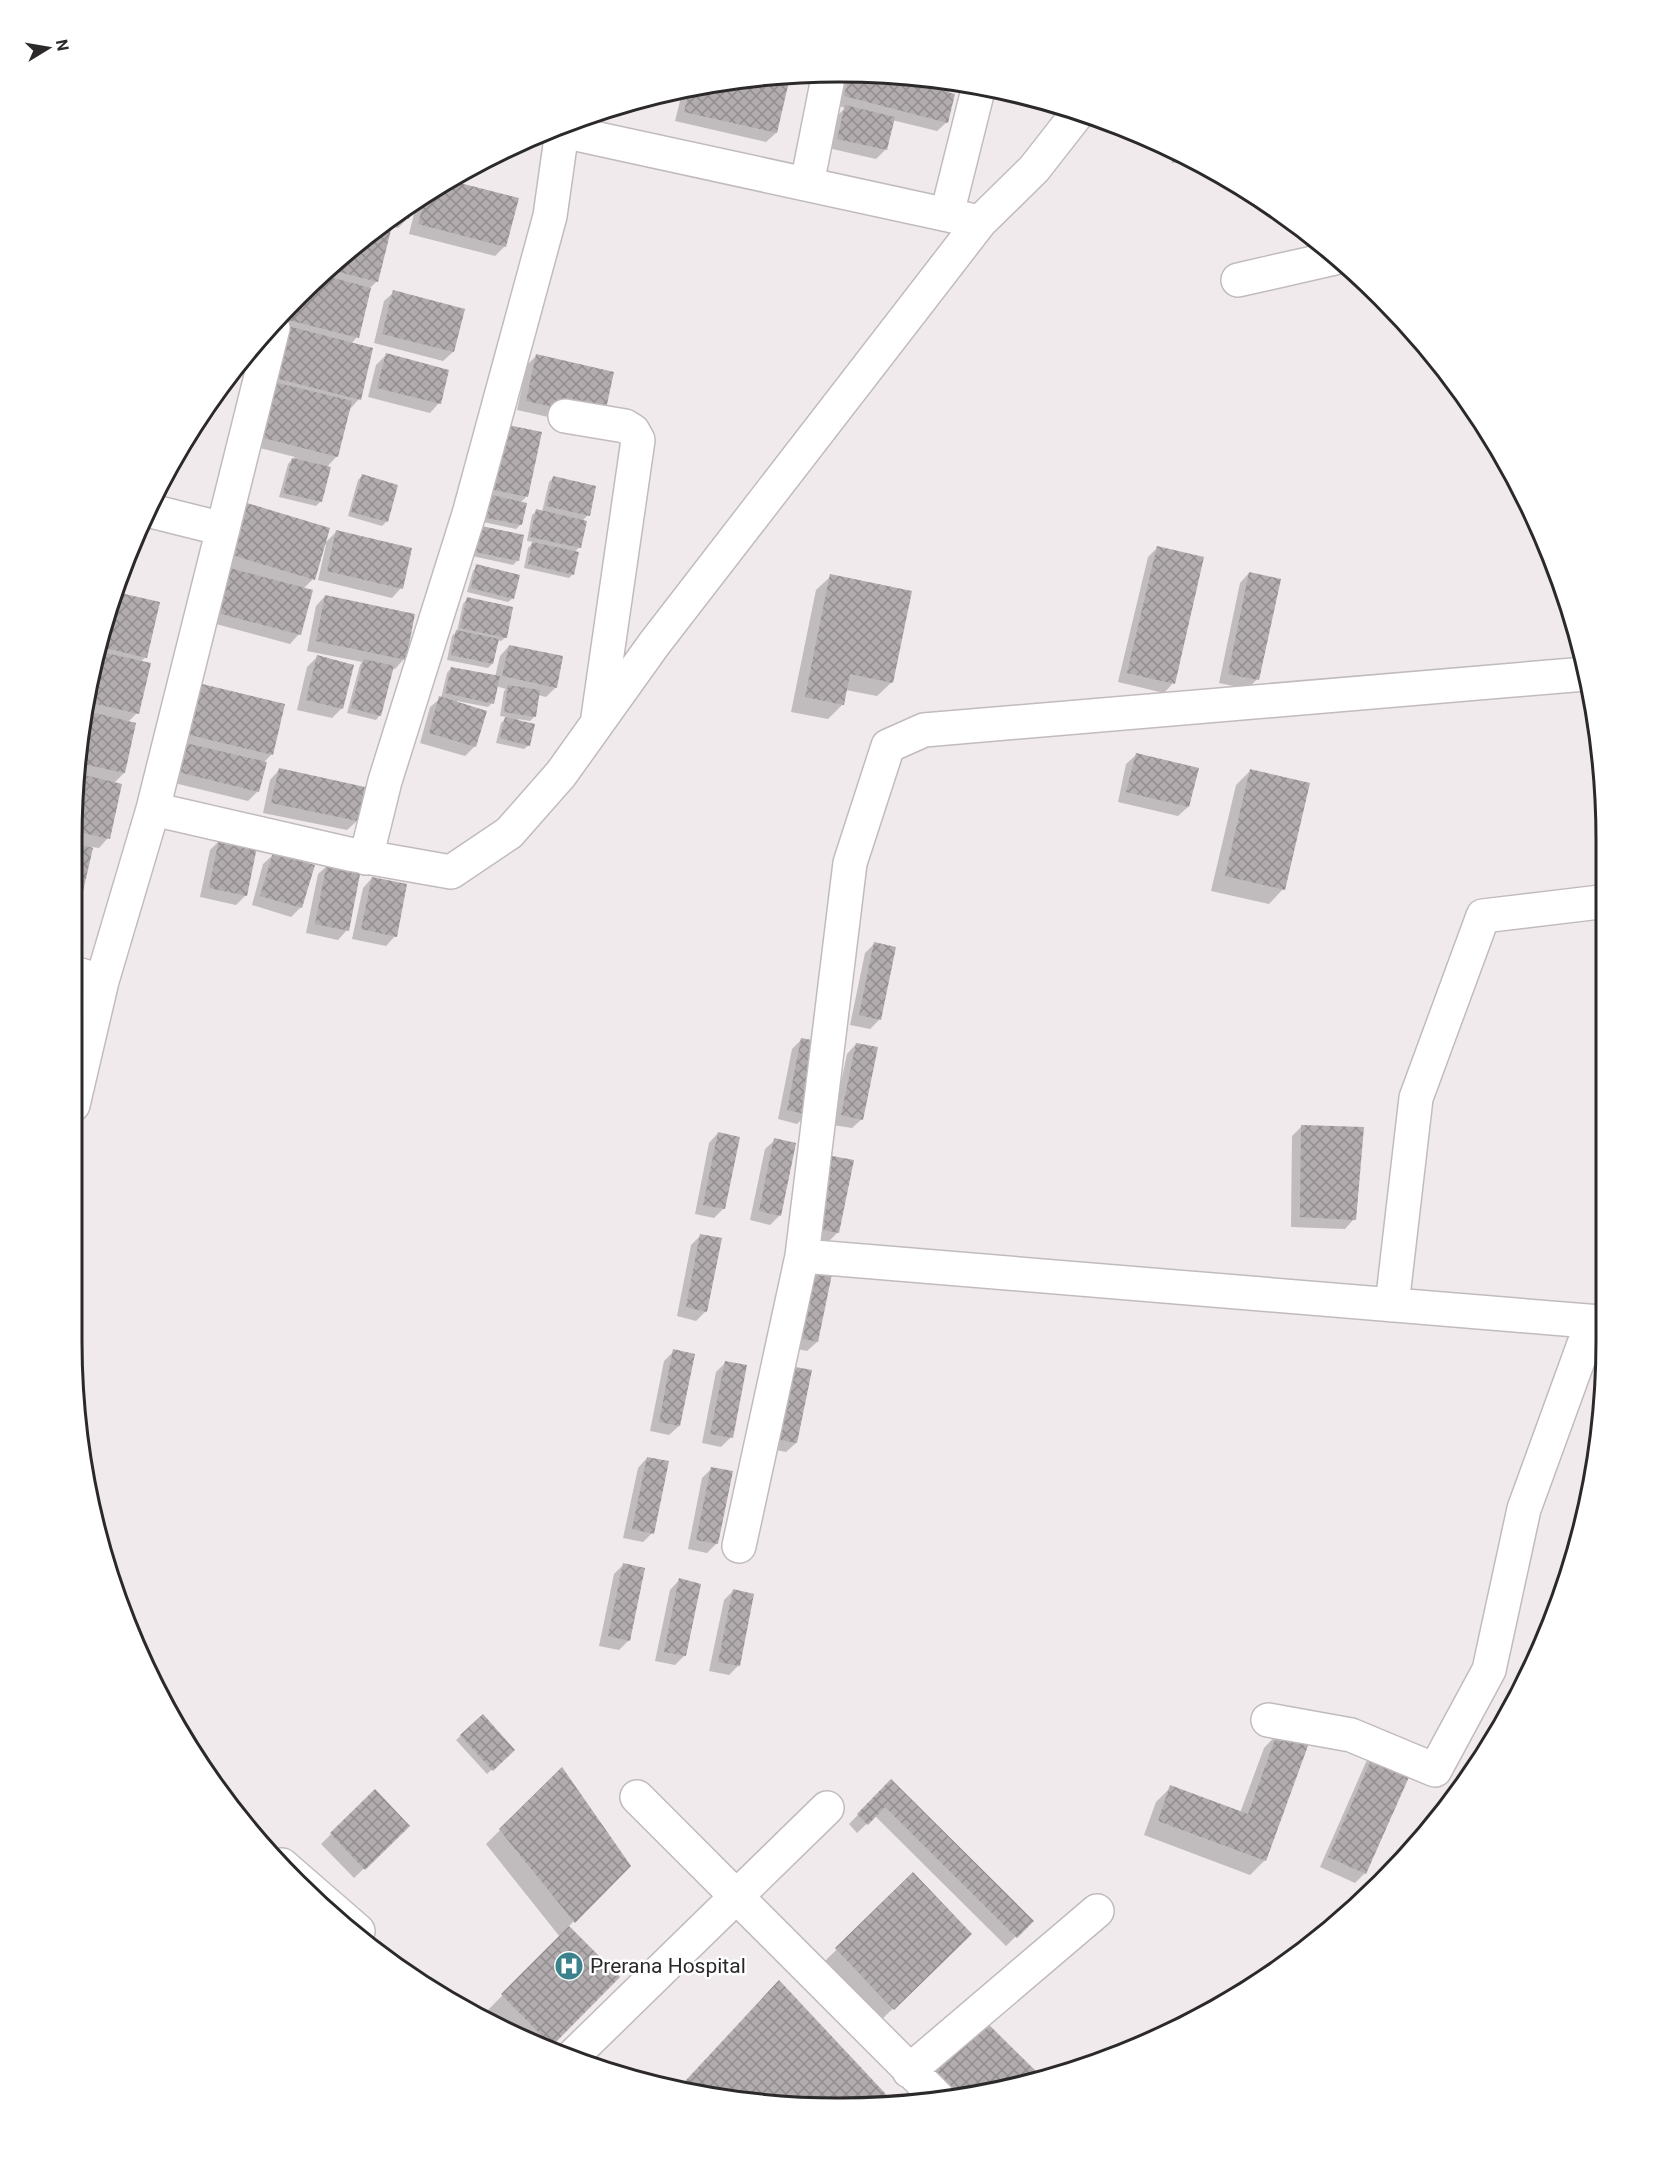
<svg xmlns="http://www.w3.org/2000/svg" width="1679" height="2181" viewBox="0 0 1679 2181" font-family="Roboto,sans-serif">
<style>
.shadow{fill:#0003}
.building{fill:url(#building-cross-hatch)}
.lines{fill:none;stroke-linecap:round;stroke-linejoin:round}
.minor-casing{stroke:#c2bbbd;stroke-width:36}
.minor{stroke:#fff;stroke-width:33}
.labels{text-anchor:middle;stroke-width:5;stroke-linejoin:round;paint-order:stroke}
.poi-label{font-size:21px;fill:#2c292a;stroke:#fff;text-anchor:start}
.rim{fill:none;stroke:#2c292a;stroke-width:3}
</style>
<defs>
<pattern id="building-cross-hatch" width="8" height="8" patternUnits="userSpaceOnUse" patternTransform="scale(1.5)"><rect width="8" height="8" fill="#b2acae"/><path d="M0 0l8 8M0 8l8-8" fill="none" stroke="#918c8e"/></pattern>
</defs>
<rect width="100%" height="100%" fill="#f1eaec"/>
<!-- shadow -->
<path class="shadow" d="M848 73 880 76 897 80 898 78 954 83 953 88 947 93V122L937 131 892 120 886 149 876 159 828 148 836 117 845 108 836 105 843 79Z
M784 77 788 78 776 133 766 142 675 121 683 89Z
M1170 150 1190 161 1172 163Z
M450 182 517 199 505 246 495 256 409 234 418 198Z
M412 203 407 219 398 228 390 226 377 281 370 288 357 337 351 344 359 399 350 409 337 456 326 468H329L320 502 316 506 279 497 288 464 295 457 248 445 277 323 333 263Z
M394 292 453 352 443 361 374 343 384 301Z
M386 355 439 403 430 413 368 397 376 365Z
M537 355 593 427 517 410 527 365Z
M494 435 526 497 520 503 521 524 516 529 474 520Z
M362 476 387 521 382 526 348 516 358 480Z
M553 478 588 515 582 521 580 547 574 552 573 574 569 578 524 568 528 548 534 542 527 541 532 515 537 511 542 512 549 482Z
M228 512 324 544 337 531 401 588 392 598 318 580 326 545 323 544 313 579 303 589 299 634 290 644 201 620 231 567 213 562Z
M522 536 517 561 513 565 463 554Z
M1157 548 1173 683 1164 693 1118 682 1148 557Z
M477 566 513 598 508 602 467 592 473 571Z
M1249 573 1257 679 1248 689 1219 683 1240 583Z
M831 576 892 682 877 696 846 690 843 704 828 719 791 712 816 590Z
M116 594 146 657 140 662 137 713 128 722 124 773 113 784 108 838 99 848 92 847 76 916 73 919 74 790 98 641Z
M325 596 404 659 395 669 392 668 380 715 376 720 347 713 360 665 362 662 307 651 316 606Z
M467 599 506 637 501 641 497 640 492 664 488 668 447 660 452 636 457 631 463 604Z
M509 646 556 687 546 697 538 695 535 716 530 721 518 719 529 745 524 749 496 743 501 723 507 717 500 716 504 691 506 689 496 686 492 703 488 707 457 701 475 746 465 756 420 743 430 707 441 698 447 673 451 668 495 677 500 656Z
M317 657 342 708 332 718 297 710 307 667Z
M185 694 272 754 263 763 258 791 248 801 166 781Z
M1136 755 1188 807 1178 816 1118 802 1126 764Z
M279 770 363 788 357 821 347 830 263 813 270 780Z
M1251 770 1283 889 1269 904 1211 891 1236 785Z
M219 841 246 895 236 905 200 897 210 850Z
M273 855 301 907 291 917 252 905 263 864Z
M328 865 347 930 338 940 306 933 318 874Z
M372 878 395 936 386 946 352 939 363 888Z
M874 944 880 1019 870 1029 850 1025 865 953Z
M802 1039 807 1114 797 1124 778 1119 792 1049Z
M856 1044 862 1119 852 1128 832 1125 847 1054Z
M1302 1126 1354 1219 1345 1229 1291 1227 1292 1136Z
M718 1133 724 1208 714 1218 695 1214 709 1143Z
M775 1140 780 1215 770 1225 750 1220 765 1149Z
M832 1158 838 1232 828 1242 809 1238 823 1167Z
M700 1236 706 1311 696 1321 677 1316 691 1245Z
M802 1276 817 1342 807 1351 787 1347Z
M674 1351 679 1426 669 1435 650 1431 664 1361Z
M725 1363 731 1437 721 1447 702 1443 716 1372Z
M810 1371 796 1443 786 1452 766 1448Z
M647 1458 652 1533 643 1542 623 1538 638 1468Z
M711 1469 717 1543 707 1553 688 1549 702 1478Z
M623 1565 629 1640 619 1650 599 1646 614 1574Z
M679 1580 685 1655 675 1665 655 1661 670 1590Z
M733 1591 739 1665 729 1675 709 1671 724 1600Z
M483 1716 513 1750 487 1774 456 1740Z
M1278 1733 1265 1860 1250 1875 1144 1835 1156 1802 1171 1787 1240 1813 1264 1748Z
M1375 1753 1365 1873 1355 1883 1320 1867 1366 1762Z
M562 1769 629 1866 568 1927 618 1977 550 2045 503 2026 488 2010 560 1937 486 1844Z
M891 1781 1032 1921 1006 1946 875 1816 857 1833 849 1824Z
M375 1791 408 1826 354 1878 321 1844Z
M913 1874 970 1934 878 2023 822 1964Z
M779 1982 895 2106 740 2102 677 2090Z"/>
<!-- building -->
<path class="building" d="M850 73 890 77 955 94 948 123 844 96Z
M790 77 777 133 684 112 690 87Z
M927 81 956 83 954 88Z
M845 105 895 117 887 150 837 139Z
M452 181 519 198 506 247 418 224 426 195Z
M413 201 409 219 395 216 396 215Z
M384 224 392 226 378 282 327 269Z
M322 275 371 288 359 338 284 319 285 314Z
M393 290 465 309 454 352 382 334Z
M280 324 373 348 361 400 267 376Z
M386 353 449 370 441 404 377 388Z
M536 354 614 372 604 418 526 401Z
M270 381 352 401 338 457 256 436Z
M503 424 542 432 528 497 489 489Z
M292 458 331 467 322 502 283 493Z
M362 474 398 485 388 522 351 512Z
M553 476 596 486 590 516 546 506Z
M483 493 527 503 522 525 477 516Z
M237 500 330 528 315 580 222 552Z
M536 509 587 521 581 548 530 537Z
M472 524 524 535 519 561 466 550Z
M336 530 412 548 403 589 327 571Z
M532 542 579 552 574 575 528 564Z
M1157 546 1204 557 1175 684 1127 673Z
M476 564 520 575 514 599 471 588Z
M222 566 313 590 301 635 210 611Z
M1249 572 1281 579 1259 680 1228 674Z
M830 574 912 591 893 683 850 674 844 705 805 697Z
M116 592 160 602 147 658 97 646Z
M325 595 415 614 406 660 316 641Z
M467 597 513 607 507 638 460 628Z
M456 630 499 639 493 664 451 655Z
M509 645 563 656 557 688 502 676Z
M97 651 151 663 139 714 88 702Z
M317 655 354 665 343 709 306 700Z
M364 659 394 666 381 716 351 708Z
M451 667 500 676 494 704 445 693Z
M194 682 285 704 273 755 182 733Z
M508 685 540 690 536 717 504 712Z
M439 696 487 711 476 747 429 733Z
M87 711 136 723 125 773 78 763Z
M505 717 535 724 530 746 500 738Z
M181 742 267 762 259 792 174 771Z
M1136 753 1199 768 1189 807 1126 792Z
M279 768 365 787 358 821 271 803Z
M1250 769 1310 783 1285 890 1225 876Z
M76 773 122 784 110 839 74 831V790Z
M219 839 257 847 247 896 209 888Z
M73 843 93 848 77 917 73 916Z
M273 853 315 865 302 908 260 896Z
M327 863 361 869 349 931 315 924Z
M372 877 407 884 397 937 361 929Z
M874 942 896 947 881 1020 859 1015Z
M801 1038 823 1042 808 1115 787 1110Z
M856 1043 878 1047 863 1120 841 1115Z
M1301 1125 1364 1127 1356 1220 1300 1217Z
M718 1132 740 1137 725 1209 703 1205Z
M774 1138 796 1143 781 1216 759 1211Z
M832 1156 854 1160 839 1233 818 1229Z
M700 1234 722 1238 707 1312 686 1307Z
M811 1265 833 1269 818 1342 796 1337Z
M673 1349 695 1354 680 1426 659 1422Z
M725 1361 747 1365 733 1438 710 1434Z
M790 1366 812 1370 797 1443 775 1439Z
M647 1457 669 1461 654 1534 632 1529Z
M711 1467 733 1471 718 1544 696 1540Z
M623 1563 645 1568 630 1641 608 1636Z
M679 1578 701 1584 686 1656 664 1652Z
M733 1589 754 1594 740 1666 718 1662Z
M483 1714 515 1750 493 1771 460 1735Z
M1278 1731 1309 1743 1266 1861 1158 1821 1170 1785 1248 1814Z
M1375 1751 1413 1768 1366 1874 1328 1857Z
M562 1767 631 1866 575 1923 499 1829Z
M891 1779 1034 1921 1017 1938 885 1807 868 1825 857 1814Z
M375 1789 410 1826 365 1870 330 1833Z
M913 1872 972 1934 894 2010 835 1948Z
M569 1926 620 1977 552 2046 501 1994Z
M779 1980 897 2106 889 2107 740 2102 677 2090Z
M981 2017 1042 2077 951 2095 928 2072Z"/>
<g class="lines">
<!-- minor casing -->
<g class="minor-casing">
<path id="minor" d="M562 131 980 222
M807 184 829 73
M947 214 979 86
M1238 280 1335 258
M565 416 625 426 633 431 638 440 598 717
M147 510 223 529
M153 809 273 328
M366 858 385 781 469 514 550 216 562 131 565 125
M73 973 102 981
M73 1105 102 981 153 809 349 854 451 872 509 833 561 774 654 644 980 222 1034 169 1077 114
M802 1256 1600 1322
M1392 1305 1416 1098 1483 916 1600 902
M739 1546 802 1256 850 863 888 746 924 730 1585 674
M1268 1720 1351 1735 1435 1770 1489 1670 1524 1509 1592 1322
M637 1797 938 2098
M282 1865 358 1931
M574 2055 827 1808
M909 2071 1097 1911"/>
</g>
<!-- minor -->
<use href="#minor" class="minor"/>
</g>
<!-- icons -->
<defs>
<g id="hospital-disc" transform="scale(1.5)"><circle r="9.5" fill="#3b828c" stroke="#fff"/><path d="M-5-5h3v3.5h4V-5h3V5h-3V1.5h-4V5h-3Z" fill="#fff"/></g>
</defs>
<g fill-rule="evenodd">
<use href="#hospital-disc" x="569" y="1966"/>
</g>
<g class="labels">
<!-- poi labels -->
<g class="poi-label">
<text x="590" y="1973">Prerana Hospital</text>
</g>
</g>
<!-- crop -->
<path d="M0 0H1679V2181H0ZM839 82H839A757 757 0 0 1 1596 839V1341A757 757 0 0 1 839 2098H839A757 757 0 0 1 82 1341V839A757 757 0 0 1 839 82Z" fill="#fff" fill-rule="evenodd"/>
<path class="rim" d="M839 82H839A757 757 0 0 1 1596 839V1341A757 757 0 0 1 839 2098H839A757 757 0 0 1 82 1341V839A757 757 0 0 1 839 82Z"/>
<!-- north arrow -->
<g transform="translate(48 48) rotate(79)" stroke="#ffffff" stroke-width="4.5" paint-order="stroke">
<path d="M0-4.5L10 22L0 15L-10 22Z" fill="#2c292a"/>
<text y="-9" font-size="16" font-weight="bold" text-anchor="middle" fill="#2c292a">N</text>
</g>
</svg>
